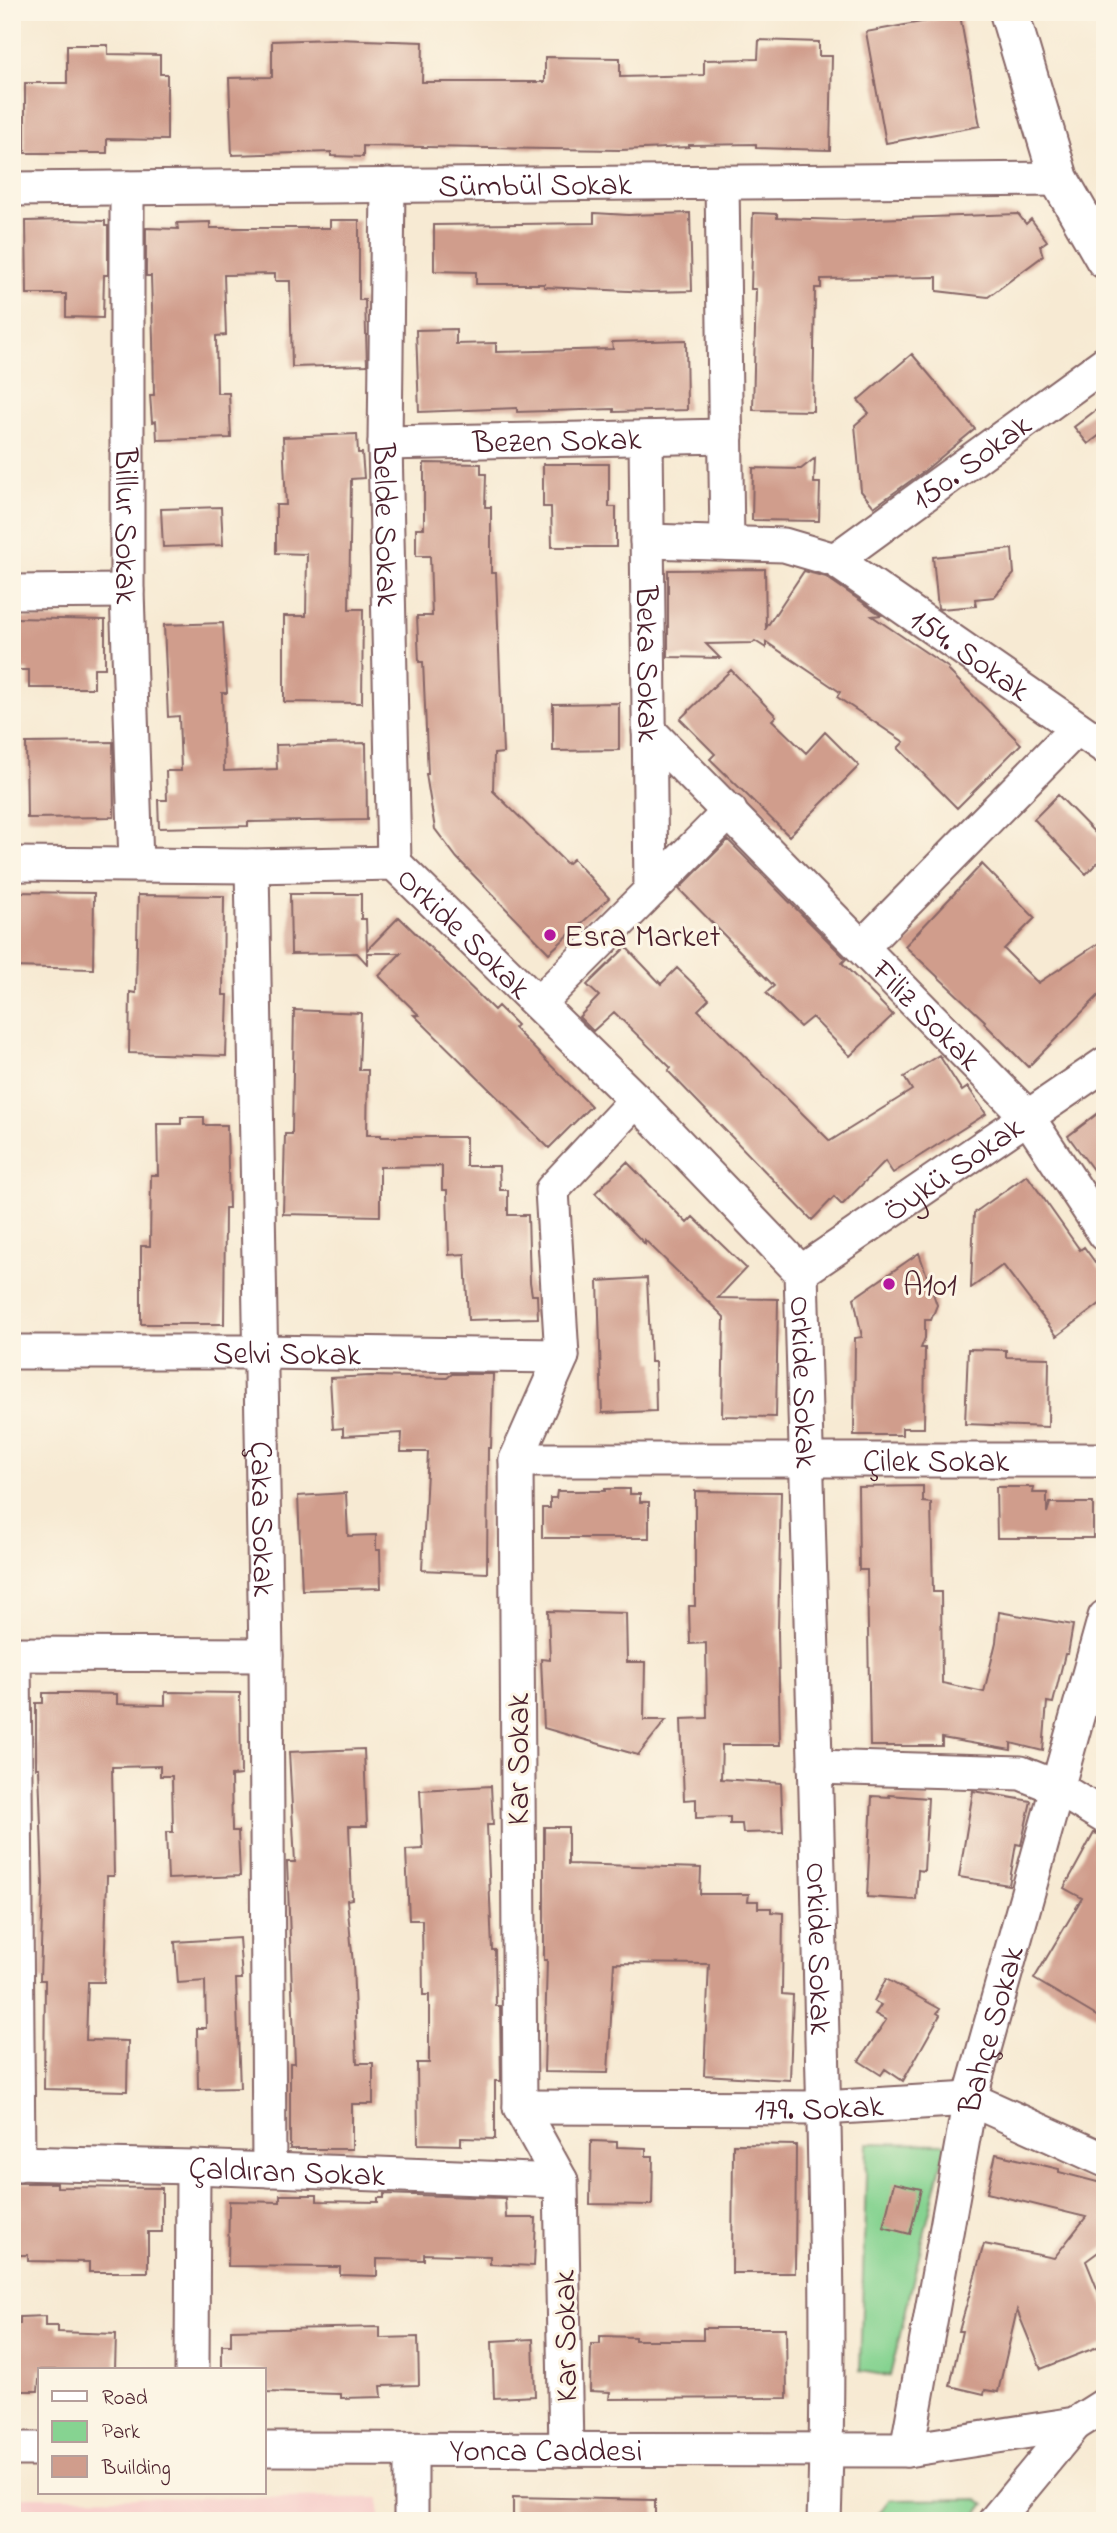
<svg xmlns="http://www.w3.org/2000/svg" width="1117" height="2533" viewBox="0 0 1117 2533" font-family="'Indie Flower',sans-serif">
<style>
.built{fill:#f7d0cc}
.green{fill:#86d391;stroke:#68795e;stroke-width:2}
.building{fill:#d09d8c}
.lines{fill:none;stroke-linecap:round;stroke-linejoin:round}
.minor-casing{stroke:#876666;stroke-width:37}
.major-casing{stroke:#876666;stroke-width:42}
.minor{stroke:#fff;stroke-width:33}
.major{stroke:#fff;stroke-width:38}
.poi-dot{fill:#b5179e;stroke:#fcf5e5;stroke-width:2.5}
.labels{text-anchor:middle;stroke-width:6;stroke-linejoin:round;paint-order:stroke}
.street-label{font-size:32px;fill:#4a1f2b;stroke:#fcf5e5}
.poi-label{font-size:32px;fill:#4a1f2b;stroke:#fcf5e5;text-anchor:start}
</style>
<rect width="100%" height="100%" fill="#fcf5e5"/>
<filter id="ink" filterUnits="userSpaceOnUse"><feTurbulence type="fractalNoise" baseFrequency=".0143" numOctaves="2"/><feDisplacementMap in="SourceGraphic" scale="14" xChannelSelector="R" yChannelSelector="G"/><feConvolveMatrix kernelMatrix="1 2 1 2 8 2 1 2 1" color-interpolation-filters="sRGB"/></filter>
<filter id="wash" filterUnits="userSpaceOnUse"><feTurbulence type="fractalNoise" baseFrequency=".00686" numOctaves="4" result="noise"/><feDisplacementMap in="SourceGraphic" scale="28" xChannelSelector="R" yChannelSelector="G"/><feGaussianBlur stdDeviation="1.57" result="paint"/><feColorMatrix in="noise" values="0 0 0 0 0 0 0 0 0 0 0 0 0 0 0 0 0 1.4 0 .05"/><feComposite in="paint" operator="in"/></filter>
<g filter="url(#wash)">
<rect width="100%" height="100%" fill="#f7ead3"/>
<!-- built -->
<path class="built" d="M12 2497 379 2498V2521H12Z"/>
<!-- green -->
<path class="green" d="M867 2143 946 2144 890 2376 860 2371Z
M978 2499 985 2504 971 2521H877V2516L889 2500Z"/>
<g id="blocks">
<!-- building -->
<path class="building" d="M960 15 980 126 886 143 866 32Z
M334 39 423 42 422 82H545V57L620 58V77L704 75V60L758 59 759 40 819 42V56H832L830 150 756 148V144L689 145V147L620 150 363 146V157L331 156V152L232 155 229 78 272 77V41Z
M67 45H108V54L160 55V74H167V140L107 139V153H25V83H67Z
M594 213 628 215 690 213 692 291 650 292 544 287V284H476V272L434 271V225L594 223Z
M753 213 777 214V218L844 220 1018 214 1026 224 1031 219 1047 241 1040 246 1043 256 988 297 937 291V277L821 279V288H815L813 411 753 410 756 289H751Z
M67 220 105 221V226H108V275H104L103 318 66 317V294H27L26 221Z
M330 220H359V300H365L367 365 292 367 290 281H275V274L224 275 226 335 216 336 217 393H229L231 438 157 440 156 421 152 422 150 395H154L153 338 151 276H146V228L178 229 177 223 210 222V228H330Z
M456 329V344L496 343V352L613 349 612 342 686 340 687 410 614 412V409L517 412V408L419 412 416 330Z
M912 354 975 429 923 472 874 507 861 491 855 425 869 413 858 400Z
M1105 403V431L1088 444 1074 427Z
M357 434 358 453H362L364 478 351 479 349 609H363L362 703 284 702V616H306L307 554 276 553V505H286L283 437Z
M815 458 814 483H820L819 521 752 520 753 468 801 469Z
M424 463 481 464V474H486L485 507H491V573H496L503 753 494 754 493 791 567 864 573 859 609 898 549 953 457 858 435 829 426 774H428L423 662H419L417 616H432L430 556H416V528H424Z
M543 464H609V507H616V547H552L551 507H543Z
M221 507 223 545 163 547 161 509Z
M1012 549 1014 574 994 597 975 599 976 606 940 609 938 608 933 557Z
M765 569 766 628 804 571 826 577 881 615 872 616 949 668 948 670 1021 744 957 808 898 748 904 742 837 697 840 692 766 642V648L755 641 753 643 706 644 720 658 668 657V570Z
M15 618 105 620V668H94V688H29V670H15Z
M223 623 227 693H222L224 771 277 769 276 745 366 743 367 820 248 822V826L159 828 158 800H167L166 771H181L179 716 168 717 164 625Z
M731 670 776 716 772 720 806 753 825 732 859 766 789 836 710 759 715 754 680 719Z
M619 703V750L553 751V704Z
M113 742 114 817 27 818 26 743Z
M1058 795 1105 843V855L1086 874 1034 819Z
M728 840 846 959 842 963 893 1015 850 1056 812 1017 800 1027 766 993 774 986 679 889Z
M982 864 1035 918 1004 949 1038 983 1105 939V989L1028 1067 984 1023 985 1021 905 946Z
M12 892 94 893 93 969 12 967Z
M290 894H361V919H366L367 950 399 917 494 1010 498 1006 517 1025 514 1028 591 1106 549 1148 414 1015H419L379 976 401 953H367V964L357 953 291 954Z
M138 895 224 896 223 995H228L226 1056 129 1053 130 992 136 993Z
M626 947 661 984 677 968 709 999 698 1010 830 1141 912 1090 904 1077 939 1055 962 1091 968 1087 986 1114 893 1173 885 1161 842 1205 834 1197 812 1220 668 1071 671 1068 614 1012 593 1031 579 1017 599 996 587 985Z
M294 1010 361 1013 359 1070H368L367 1135H381V1137H466V1166H499L500 1190H508V1215H528L530 1282 532 1295H537L538 1318 468 1320 465 1254 449 1255 447 1190H442V1166L380 1167V1216L283 1214 285 1134H292Z
M1105 1108V1186L1068 1136Z
M181 1117H204V1125H227L229 1208H225L224 1324H141V1246H150L151 1175H158L157 1124H181Z
M627 1162 687 1223 693 1217 746 1268 718 1298 778 1299 776 1417 722 1416 724 1317 645 1240V1244L595 1193Z
M1027 1175 1080 1250 1084 1247 1105 1276V1300L1057 1336 1003 1265 971 1288 974 1213Z
M919 1253 937 1305 931 1320H925V1338L921 1348H925L924 1428H902V1435H854L855 1338 862 1337 854 1298Z
M647 1278 651 1362H655L656 1411 602 1413 598 1281Z
M968 1349 1006 1350V1357L1049 1358 1048 1427 965 1424Z
M452 1374H493L491 1448H488L487 1573 422 1570 428 1452H401L402 1433 343 1436V1428L333 1429 330 1378 371 1376 447 1378Z
M923 1486V1502L931 1503 933 1592H941L942 1683 984 1692 996 1642 999 1612 1073 1625 1068 1654H1065L1053 1703 1047 1702 1043 1751 1011 1743V1750L942 1738V1746H870L867 1570H859L858 1487Z
M996 1487H1034L1033 1493H1047V1513L1050 1503H1093V1538H997Z
M605 1489H630V1494H640V1502H649V1538H542V1508H550V1498H556L557 1491H605Z
M695 1491 781 1492 778 1632 780 1745H722L721 1779 781 1783 783 1832 743 1833 742 1824H730V1817L696 1818V1799L684 1800 681 1719 707 1718 706 1643 690 1644 689 1606H695Z
M346 1493 348 1536 376 1535V1550H380L381 1588 302 1590 298 1496Z
M548 1611 626 1613 627 1662H645L644 1720H666L638 1755 544 1728 541 1659 550 1660Z
M165 1692 240 1693 241 1775 231 1776 232 1831H238L240 1876 168 1879 166 1832H173L172 1776H160V1766L112 1767 114 1876H107L104 1982H88L86 2040 128 2041 127 2091 44 2089 45 1980H40L43 1884 39 1768H36V1703H43V1693H74L117 1694V1704L165 1705Z
M364 1749 367 1826H349L352 1899 347 1900 353 1964 357 2063H373V2104H352V2149H290V2063H295L287 1862H295L289 1752Z
M491 1786 493 1825H487L492 1950H495L496 2006H500L501 2081H495V2139L461 2138V2145L418 2144 417 2063H429V1995H423L422 1920H409L406 1850 423 1849 420 1790Z
M973 1791 1031 1801 1021 1845 1016 1844 1009 1885 959 1877Z
M889 1795 928 1798 924 1871 918 1870 916 1900 867 1897 872 1796 890 1797Z
M544 1827H568V1864L701 1868 700 1894H749L748 1901H758V1908H771V1912L783 1913 782 1994 793 1995 790 2080 704 2075 709 1964 614 1963 608 2073 544 2072 547 1960H544Z
M1094 1833 1105 1836V2021L1034 1979 1082 1898 1064 1888Z
M239 1938 242 1979H236L240 2088 198 2089 197 2028H206L205 1981 178 1983 175 1942Z
M886 1979 940 2009 937 2013 940 2015 903 2081 885 2069 881 2075 859 2061 886 2020 875 2014 881 2005 874 2001Z
M591 2141 617 2142V2147L646 2148V2156H653L652 2205 590 2204Z
M733 2144 796 2145 795 2273H732Z
M996 2154 1059 2169V2172L1105 2184V2247L1086 2261 1105 2308V2344L1041 2369 1017 2310 998 2392 985 2390 984 2394 950 2386 962 2331H959L984 2244 1054 2258 1086 2217 987 2193Z
M12 2183H57V2187L162 2188V2232H148V2272H89V2262L28 2261V2255H12Z
M894 2183 921 2189 910 2234 883 2227Z
M384 2194 505 2198 506 2218H536L534 2266 490 2264V2256L424 2254V2260L377 2259V2276L340 2275V2267L228 2266 229 2201 280 2202V2195H317V2201L378 2202V2198H384Z
M45 2316V2326H58V2332L116 2334 115 2370H40L38 2391H14L12 2324H20V2317Z
M380 2327V2338L418 2337 419 2385 381 2386 382 2397 341 2398V2394L264 2392V2370H222V2345H231V2330Z
M703 2328H786L787 2398 609 2399 610 2392 590 2391 591 2344H600V2336L635 2337V2340H703Z
M533 2339 535 2396 494 2398 492 2341Z
M513 2497 655 2500V2521H513Z"/>
</g>
</g>
<g filter="url(#ink)">
<use href="#blocks" fill-opacity="0" stroke="#876666" stroke-width="2"/>
<g class="lines">
<!-- minor casing -->
<g class="minor-casing">
<g id="minor">
<path d="M722 182 727 543"/>
<path id="s1" d="M388 185 385 443 394 863"/>
<path id="s2" d="M127 188V591L136 864"/>
<path id="s3" d="M12 189 1059 179"/>
<path id="s4" d="M646 438 651 890"/>
<path id="s5" d="M385 443 726 436"/>
<path id="s6" d="M647 541 784 545 835 560 1105 747"/>
<path id="s7" d="M835 560 1105 363"/>
<path d="M12 592 127 591"/>
<path id="s8" d="M649 731 1027 1116 1105 1234"/>
<path id="s9" d="M12 864 252 866 394 863 636 1100 801 1272C809 1498 814 1724 820 1950 824 2140 831 2331 824 2521"/>
<path id="s10" d="M252 866 266 1655 269 2170"/>
<path d="M862 947 1077 728"/>
<path d="M539 1003 730 811"/>
<path id="s11" d="M801 1272 1105 1064"/>
<path id="s12" d="M12 1352H259L562 1356"/>
<path id="s13" d="M516 1460H1105"/>
<path d="M12 1654 266 1655"/>
<path d="M14 1654 18 2164"/>
<path d="M815 1767 1021 1773 1056 1787 1105 1817"/>
<path id="s14" d="M520 2107 823 2108 970 2099 1105 2160"/>
<path id="s15" d="M12 2163 193 2167 561 2181"/>
<path d="M192 2370 193 2167"/>
<path d="M12 2449H40"/>
<path id="s16" d="M264 2449 907 2450 1075 2424 1105 2405"/>
<path d="M566 2450 561 2181 520 2107 516 1460 562 1356 552 1190 636 1100"/>
<path id="s17" d="M907 2450 970 2099 1105 1617"/>
<path d="M411 2521V2450"/>
<path d="M995 2521 1075 2424"/>
</g>
</g>
<!-- major casing -->
<g class="major-casing">
<path id="major" d="M1009 12 1059 179 1105 259"/>
</g>
<!-- minor -->
<use href="#minor" class="minor"/>
<!-- major -->
<use href="#major" class="major"/>
</g>
</g>
<!-- markers -->
<g class="poi-dot">
<circle cx="550" cy="935" r="7"/>
<circle cx="889" cy="1284" r="7"/>
</g>
<g class="labels">
<!-- street labels -->
<g class="street-label">
<text dy="11" stroke="none"><textPath href="#s3" startOffset="523">Sümbül Sokak</textPath></text>
<text dy="11" stroke="none"><textPath href="#s5" startOffset="172">Bezen Sokak</textPath></text>
<text dy="11" stroke="none"><textPath href="#s7" startOffset="168">150. Sokak</textPath></text>
<text dy="11" stroke="none"><textPath href="#s1" startOffset="340">Belde Sokak</textPath></text>
<text dy="11" stroke="none"><textPath href="#s2" startOffset="338">Billur Sokak</textPath></text>
<text dy="11" stroke="none"><textPath href="#s6" startOffset="355">154. Sokak</textPath></text>
<text dy="11" stroke="none"><textPath href="#s4" startOffset="226">Beka Sokak</textPath></text>
<text dy="11" stroke="none"><textPath href="#s9" startOffset="481">Orkide Sokak</textPath></text>
<text dy="11" stroke="none"><textPath href="#s8" startOffset="397">Filiz Sokak</textPath></text>
<text dy="11" stroke="none"><textPath href="#s11" startOffset="184">Öykü Sokak</textPath></text>
<text dy="11" stroke="none"><textPath href="#s12" startOffset="275">Selvi Sokak</textPath></text>
<text dy="11" stroke="none"><textPath href="#s9" startOffset="1069">Orkide Sokak</textPath></text>
<text dy="11" stroke="none"><textPath href="#s13" startOffset="420">Çilek Sokak</textPath></text>
<text dy="11" stroke="none"><textPath href="#s10" startOffset="653">Çaka Sokak</textPath></text>
<text transform="translate(517 1759) rotate(-90)" y="11">Kar Sokak</text>
<text dy="11" stroke="none"><textPath href="#s9" startOffset="1636">Orkide Sokak</textPath></text>
<text dy="11" stroke="none"><textPath href="#s17" startOffset="429">Bahçe Sokak</textPath></text>
<text dy="11" stroke="none"><textPath href="#s14" startOffset="299">179. Sokak</textPath></text>
<text dy="11" stroke="none"><textPath href="#s15" startOffset="275">Çaldıran Sokak</textPath></text>
<text transform="translate(564 2336) rotate(-91)" y="11">Kar Sokak</text>
<text dy="11" stroke="none"><textPath href="#s16" startOffset="282">Yonca Caddesi</textPath></text>
</g>
<!-- poi labels -->
<g class="poi-label">
<text x="564" y="946">Esra Market</text>
<text x="903" y="1295">A101</text>
</g>
</g>
<!-- margin -->
<rect width="1117" height="2533" fill="none" stroke="#fcf5e5" stroke-width="42"/>
<!-- legend -->
<rect x="38" y="2368" width="228" height="126" fill="#fcf5e5" stroke="#b59f9b" stroke-width="2"/>
<rect x="52" y="2391" width="35" height="10" fill="#ffffff" stroke="#b59f9b" stroke-width="2"/>
<text x="102" y="2404" font-size="21" fill="#4a1f2b">Road</text>
<rect x="52" y="2421" width="35" height="21" fill="#86d391" stroke="#b59f9b" stroke-width="2"/>
<text x="102" y="2438" font-size="21" fill="#4a1f2b">Park</text>
<rect x="52" y="2456" width="35" height="21" fill="#d09d8c" stroke="#b59f9b" stroke-width="2"/>
<text x="102" y="2474" font-size="21" fill="#4a1f2b">Building</text>
</svg>
